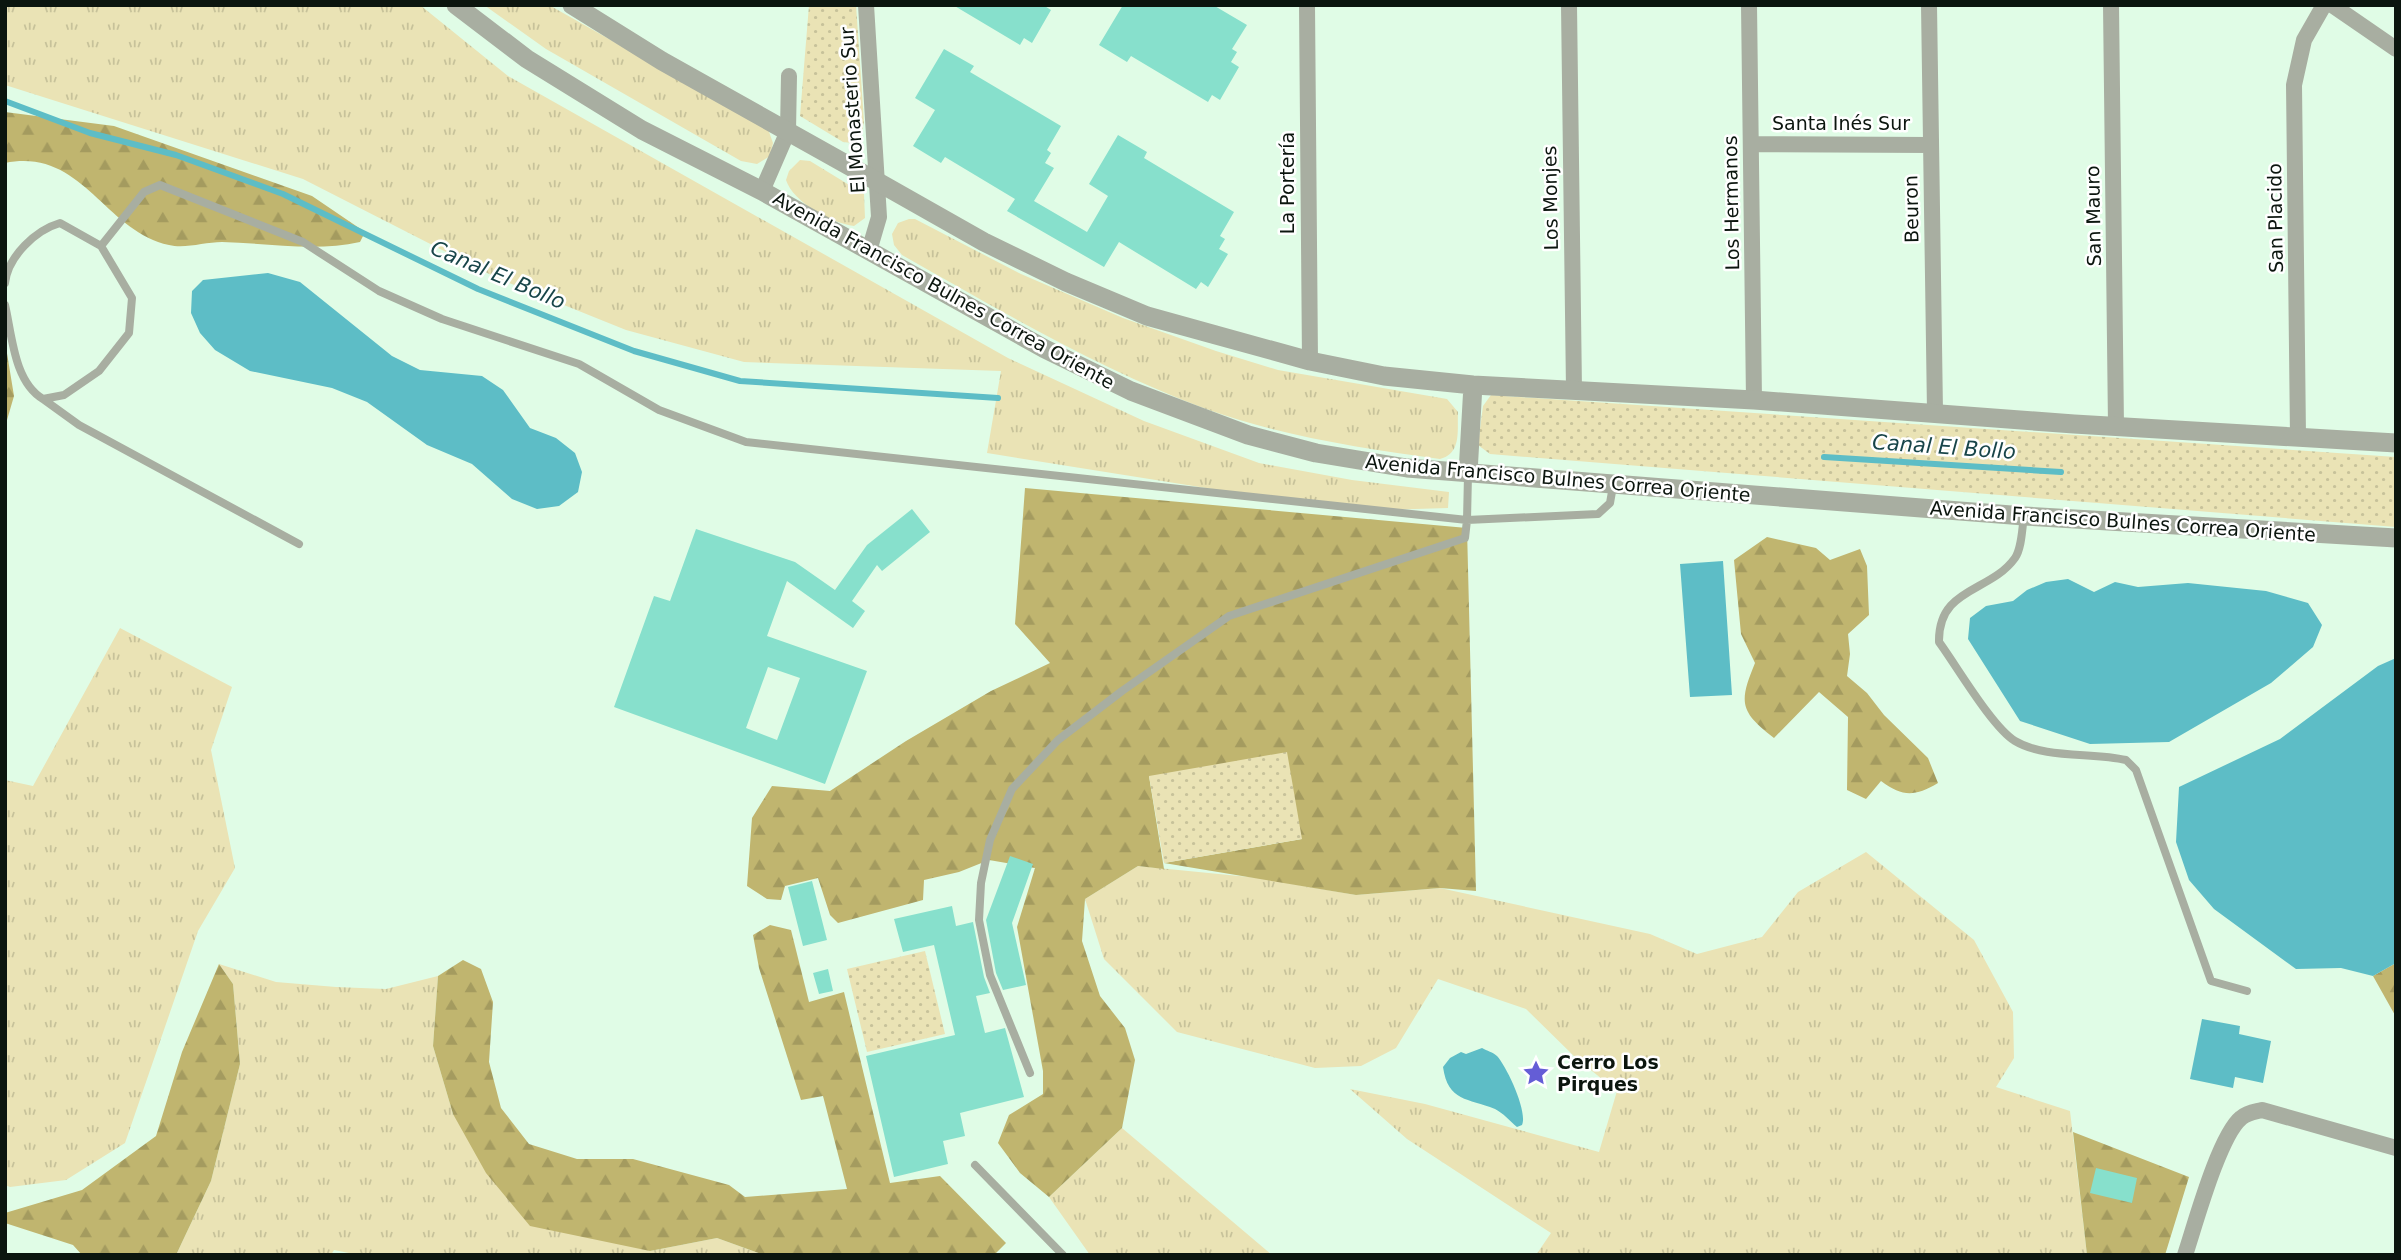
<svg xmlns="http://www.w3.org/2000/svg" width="2401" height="1260" viewBox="0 0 2401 1260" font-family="'DejaVu Sans',sans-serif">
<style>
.grass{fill:url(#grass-tufts)}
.forest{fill:url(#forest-firs)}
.park{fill:url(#park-dots)}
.water{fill:#5dbdc6}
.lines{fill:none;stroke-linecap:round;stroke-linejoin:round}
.stream{stroke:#5dbdc6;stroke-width:6}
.building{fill:#87e0cc;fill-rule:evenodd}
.service{stroke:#a8aea1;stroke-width:8}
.minor{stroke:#a8aea1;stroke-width:16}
.tertiary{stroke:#a8aea1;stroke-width:19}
.labels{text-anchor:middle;stroke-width:5;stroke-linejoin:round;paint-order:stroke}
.street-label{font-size:19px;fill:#0b150e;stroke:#fff}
.poi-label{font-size:19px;font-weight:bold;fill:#0b150e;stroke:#fff;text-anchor:start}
.water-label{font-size:21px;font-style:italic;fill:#184549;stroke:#fff}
</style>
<defs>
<pattern id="grass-tufts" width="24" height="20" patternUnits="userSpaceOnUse" patternTransform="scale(1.75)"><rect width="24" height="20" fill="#eae3b5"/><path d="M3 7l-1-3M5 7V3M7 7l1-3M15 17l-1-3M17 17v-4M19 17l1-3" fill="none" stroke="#c7c29a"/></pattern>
<pattern id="forest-firs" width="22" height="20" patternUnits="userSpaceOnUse" patternTransform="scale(1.75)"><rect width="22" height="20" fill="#c0b56f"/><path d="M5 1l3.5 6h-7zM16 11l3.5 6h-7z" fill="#a49b5f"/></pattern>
<pattern id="park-dots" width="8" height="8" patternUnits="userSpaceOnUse" patternTransform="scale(1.75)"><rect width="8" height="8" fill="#eae3b5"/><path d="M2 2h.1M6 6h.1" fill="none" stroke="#c7c29a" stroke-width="1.8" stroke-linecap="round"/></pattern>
</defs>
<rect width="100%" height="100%" fill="#e0fce6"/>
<!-- grass -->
<path class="grass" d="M5 5H420L508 76 1008 358 1144 421 1259 463 1352 480 1449 492 1448 508 1350 511 987 453 1001 371 744 362 626 330 497 278 303 179 5 85Z
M484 5H549L768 129 773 143 770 156 757 164 741 161 546 49Z
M800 160 810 161 864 194 865 218 854 226C831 223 793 202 786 180L789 171Z
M909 219H915L1021 274 1123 318 1216 351 1278 370 1447 399 1458 412C1457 430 1462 453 1440 459 1361 448 1281 436 1206 409 1099 369 1001 311 902 255L894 245 892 234 898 223Z
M120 628 232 687 211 750 235 868 198 931 125 1143 66 1180 10 1187 5 1185V780L33 786Z
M1866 852 1974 940 2013 1012 2014 1058 1996 1087 2070 1111 2087 1255H1536L1551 1233 1407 1139 1350 1089 1425 1104 1599 1152 1617 1091 1577 1059 1526 1009 1438 979 1396 1048 1361 1066 1315 1068 1177 1032 1104 959 1085 899 1138 866 1259 878 1356 895 1440 888 1650 934 1697 954 1762 937 1798 892Z
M219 964 276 982 336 987 386 989 438 976 433 1046 453 1114 650 1251 717 1238 764 1255H359L334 1250 331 1255H176L211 1181 240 1064 233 984Z
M1122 1128 1272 1255H1090L1049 1197Z"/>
<!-- forest -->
<path class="forest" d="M5 112 114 126 312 196 365 232 360 242C315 252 268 243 222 242 205 242 185 249 169 245 104 231 82 147 5 163Z
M5 341 14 396 5 427Z
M1025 488 1467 528 1476 891 1440 888 1356 895 1164 863 1302 839 1149 776 1164 869 1138 866 1085 899 1082 941 1100 996 1125 1028 1135 1060 1122 1128 1049 1197 1020 1173 998 1143 1009 1115 1043 1094V1071L1017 927 1035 868 989 860 959 872 924 880 923 900 838 923 830 915 818 878 785 886 781 900 767 899 747 886 752 818 772 786 830 791 906 741 991 691 1050 663 1015 624Z
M1767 537 1816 548 1830 560 1860 549 1867 566 1869 615 1848 634 1850 654 1847 676 1867 693 1884 715 1928 758 1938 783C1914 797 1903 797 1881 781L1866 799 1847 790 1848 717 1819 692 1774 738C1739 711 1739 702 1755 663L1741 634 1734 560Z
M770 925 791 930 809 1002 844 992 890 1183 940 1176 1006 1243 994 1255H764L717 1238 650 1251 530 1226 486 1173 453 1114 433 1046 438 976 463 960 481 969 493 1002 489 1062 501 1108 529 1144 577 1159H633L729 1185 745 1197 847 1189 823 1096 801 1100 759 968 753 935Z
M2396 963V1017L2373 976Z
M219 964 233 984 240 1064 211 1181 176 1255H82L73 1245 5 1223V1213L82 1190 156 1136 182 1052Z
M2073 1132 2189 1177 2165 1255H2087Z"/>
<!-- park -->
<path class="park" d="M809 5H856L864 122 862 131 852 143 843 142 800 116Z
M1491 395 2396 457V527L1490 454 1478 445 1483 406Z
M1287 752 1302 839 1164 863 1149 776Z
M925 951 945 1034 867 1052 847 969Z"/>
<!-- water -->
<path class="water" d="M268 273 300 282 392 356 420 370 482 376 503 390 530 428 556 438 575 453 582 472 578 492 559 506 537 509 512 499 472 464 427 445 367 402 332 388 250 371 215 350 200 333 191 313 192 291 203 280Z
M1723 561 1732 695 1690 697 1680 564Z
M2068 579 2094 592 2115 582 2138 587 2188 583 2266 591 2308 603 2322 625 2313 647 2271 683 2169 742 2090 744 2020 721 1968 639 1970 618 1986 606 2013 601 2027 590 2046 582Z
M2396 658V963L2373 976 2341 968 2296 969 2214 909 2189 880 2176 842 2179 787 2280 739 2378 666Z
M2202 1019 2240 1026 2239 1034 2271 1041 2263 1083 2235 1077 2233 1088 2190 1079Z
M1482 1048C1487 1051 1493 1052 1497 1056 1507 1067 1528 1112 1522 1125L1517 1127C1510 1121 1503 1113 1495 1109 1468 1098 1448 1102 1443 1067L1450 1058 1461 1052 1466 1054Z"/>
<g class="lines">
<!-- stream -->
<path class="stream" d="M5 101 90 133 176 155 283 194 478 289 634 351 740 381 998 398
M1824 457 2061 472"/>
</g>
<!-- building -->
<path class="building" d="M953 5H1043L1051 10 1032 43 1024 38 1020 45Z
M1123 5H1213L1247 25 1232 49 1237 52 1231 62 1239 67 1220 100 1212 95 1208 102 1131 56 1127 62 1099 45Z
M944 49 974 66 970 72 1061 126 1047 150 1051 153 1045 163 1054 168 1034 201 1087 232 1108 196 1089 184 1118 135 1147 152 1144 158 1234 212 1220 236 1225 239 1219 249 1228 254 1208 287 1201 282 1196 289 1119 242 1104 267 1007 211 1015 199 945 157 941 163 913 146 935 110 915 98Z
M912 509 930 532 882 571 877 565 852 601 865 611 853 628 787 581 767 636 867 671 825 784 614 707 654 596 670 601 696 529 795 562 835 590 867 545ZM768 667 800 678 777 740 746 728Z
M1010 856 1033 864 1012 923 1026 985 1003 990 996 973 986 920Z
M812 881 827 940 803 946 788 887Z
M952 906 956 926 973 922 984 977 990 993 976 996 985 1033 1005 1028 1024 1097 960 1113 965 1136 943 1141 948 1164 894 1177 866 1056 955 1035 934 945 903 952 894 919Z
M828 969 833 991 819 994 813 973Z
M2096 1168 2137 1178 2132 1203 2090 1193Z"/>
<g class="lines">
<!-- service -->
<path class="service" d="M101 246 144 192 160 185 303 242 379 291 442 319 579 364 659 410 746 442 1467 520 1468 475
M5 283C8 256 36 230 60 223L101 246 132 298 129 333 99 371 64 395 43 399C14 382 12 335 5 305
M43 399 79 425 299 544
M2024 516C2022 528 2022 548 2015 558 1990 593 1938 587 1939 642 1956 665 1992 727 2015 741 2045 759 2092 752 2126 760L2136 770 2211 981 2247 991
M1030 1073 990 975 979 920 981 883 990 840 1012 789 1058 740 1122 691 1229 616 1465 538 1467 520 1598 514 1610 503 1613 486
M975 1165 1063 1255"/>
<!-- minor -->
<path class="minor" d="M866 5 879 217 869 251
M1307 5 1310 361
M1569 5 1574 390
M1749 5 1754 400
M1929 5 1935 412
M2111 5 2116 426
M2332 5 2396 49
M1751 144 1931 145
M762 191 788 131 789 76
M2298 437 2294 85 2304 40 2324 5
M2185 1255C2195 1225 2219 1136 2241 1118 2248 1112 2254 1112 2262 1110L2396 1148"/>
<!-- tertiary -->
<path class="tertiary" d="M456 5 527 59 642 130 762 191 1045 349 1131 391 1248 435 1316 453 1407 468 2024 516 2396 538
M572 5 662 61 878 182 984 242 1066 282 1147 316 1310 361 1384 376 1473 385 1754 400 2074 424 2396 443
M1468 473 1473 385"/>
</g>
<!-- icons -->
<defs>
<g id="sight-bare" transform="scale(2.1)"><path d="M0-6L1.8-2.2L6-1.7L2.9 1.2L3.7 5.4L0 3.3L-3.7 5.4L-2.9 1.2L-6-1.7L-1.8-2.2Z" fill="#645dd6" stroke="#fff" stroke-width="2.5" paint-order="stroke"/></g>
</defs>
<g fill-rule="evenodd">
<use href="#sight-bare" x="1536" y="1073"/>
</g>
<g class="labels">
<!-- street labels -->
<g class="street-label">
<text transform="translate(852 110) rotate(-94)" y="7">El Monasterio Sur</text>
<text x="1841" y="130">Santa Inés Sur</text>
<text transform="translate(1287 183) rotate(-90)" y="7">La Portería</text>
<text transform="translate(1550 198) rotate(-91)" y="7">Los Monjes</text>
<text transform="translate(1731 203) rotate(-91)" y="7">Los Hermanos</text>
<text transform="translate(1911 209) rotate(-91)" y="7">Beuron</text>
<text transform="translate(2093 216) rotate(-91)" y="7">San Mauro</text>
<text transform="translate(2275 218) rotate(-91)" y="7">San Placido</text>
<text transform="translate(944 290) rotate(29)" y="7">Avenida Francisco Bulnes Correa Oriente</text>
<text transform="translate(1558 478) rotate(5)" y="7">Avenida Francisco Bulnes Correa Oriente</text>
<text transform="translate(2123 521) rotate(4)" y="7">Avenida Francisco Bulnes Correa Oriente</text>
</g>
<!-- poi labels -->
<g class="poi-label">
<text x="1557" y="1069">Cerro Los<tspan x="1557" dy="22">Pirques</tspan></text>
</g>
<!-- water labels -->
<g class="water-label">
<text transform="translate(498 275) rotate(23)" y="7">Canal El Bollo</text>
<text transform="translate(1944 447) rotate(4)" y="7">Canal El Bollo</text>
</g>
</g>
<!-- border -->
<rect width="2401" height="1260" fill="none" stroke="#0b150e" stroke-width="14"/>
</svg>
